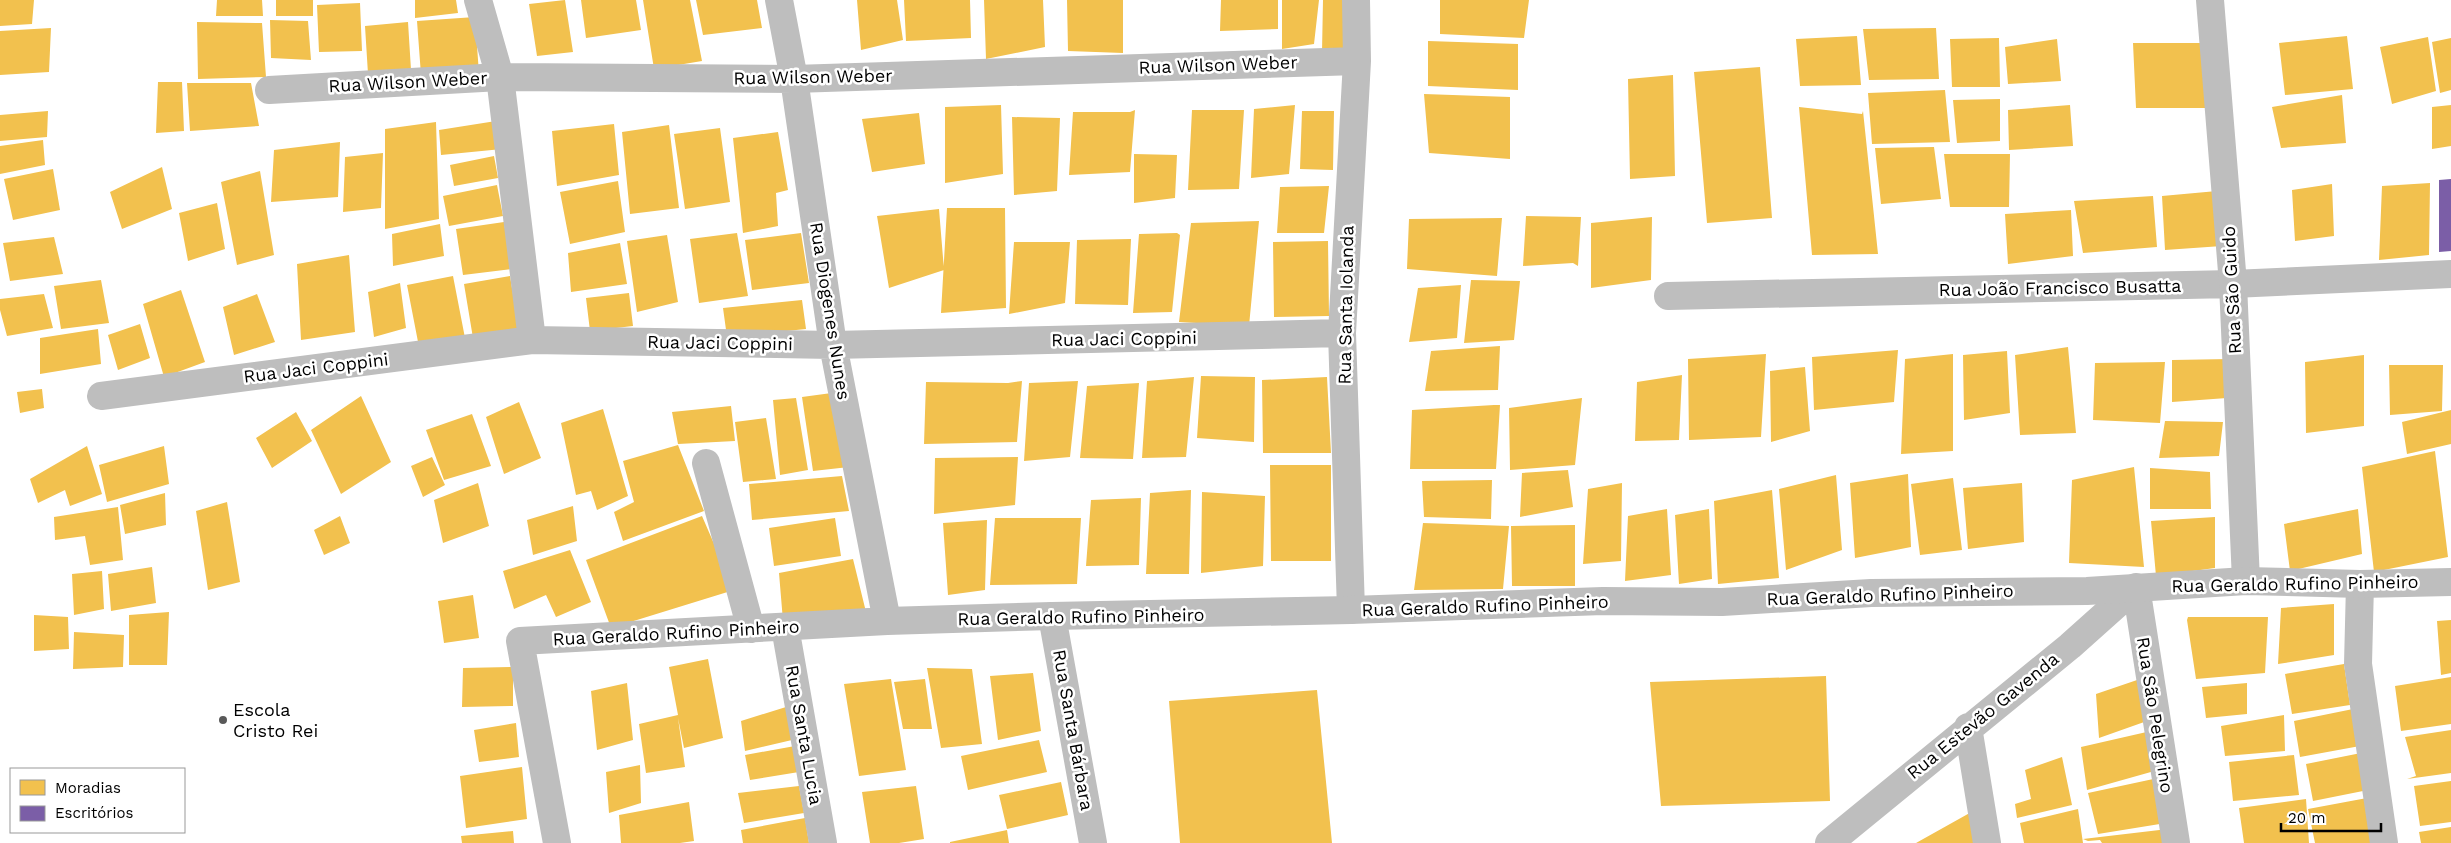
<svg xmlns="http://www.w3.org/2000/svg" width="2451" height="843" viewBox="0 0 2451 843" font-family="'Work Sans',sans-serif">
<style>
.homes{fill:#f2c14e}
.offices{fill:#7b5ea7}
.lines{fill:none;stroke-linecap:round;stroke-linejoin:round}
.minor{stroke:#bebebe;stroke-width:28}
.tertiary{stroke:#bebebe;stroke-width:28}
.poi-dot{fill:#595959;stroke:#fff;stroke-width:2}
.labels{text-anchor:middle;stroke-width:5;stroke-linejoin:round;paint-order:stroke}
.street-label{font-size:18px;fill:#000;stroke:#fff}
.poi-label{font-size:18px;fill:#000;stroke:#fff;text-anchor:start}
</style>
<rect width="100%" height="100%" fill="#fff"/>
<!-- homes -->
<path class="homes" d="M0 0H34L32 24 0 26Z
M217 0H262L263 16H216Z
M276 0H313V16H276Z
M415 0H456L458 13 415 18Z
M565 0 573 52 537 56 529 4Z
M581 0H636L641 30 586 38Z
M643 0H690L702 61 654 69Z
M696 0H757L762 28 703 35Z
M857 0H897L903 40 861 50Z
M904 0H970L971 38 906 41Z
M984 0H1043L1045 47 986 59Z
M1067 0H1123V53L1068 51Z
M1221 0H1278V29L1220 31Z
M1282 0H1319L1314 44 1282 49Z
M1323 0H1351V52H1322Z
M1440 0H1529L1524 38 1440 34Z
M360 3 362 51 319 52 317 5Z
M475 17 479 74 421 75 417 21Z
M270 20 308 21 311 60 271 58Z
M197 22 262 23 266 77 198 79Z
M408 22 411 70 368 74 365 26Z
M51 28 49 72 0 75V31Z
M1936 28 1939 79 1869 80 1863 29Z
M1857 36 1861 85 1800 86 1796 39Z
M2347 36 2353 89 2285 95 2279 43Z
M2428 37 2436 91 2392 104 2380 47Z
M1999 38 2000 87H1952L1950 39Z
M2451 38V90L2440 93 2432 42Z
M2057 39 2061 81 2008 84 2005 47Z
M1428 41 1518 44V90L1428 86Z
M2133 43H2202L2209 108H2136Z
M1760 67 1772 218 1707 223 1694 72Z
M1673 75 1675 176 1630 179 1628 79Z
M158 82H182L184 131 156 133Z
M187 83H251L259 126 190 131Z
M1945 90 1950 142 1872 144 1868 93Z
M1424 94 1510 97V159L1429 153Z
M2342 95 2346 143 2281 148 2272 107Z
M2000 99V141L1957 143 1953 100Z
M1001 105 1003 174 945 183V107Z
M1295 105 1289 174 1251 178 1254 109Z
M2070 105 2073 146 2009 150 2008 110Z
M2451 105V146L2432 149V107Z
M1799 107 1862 114 1863 111 1878 254 1812 255Z
M1135 110 1130 172 1069 175 1073 112H1130Z
M1192 110H1244L1239 189 1188 190Z
M48 111 47 137 0 141V115Z
M1302 111H1334L1333 170 1300 169Z
M919 113 925 164 872 172 862 119Z
M1012 117 1060 118 1057 191 1014 195Z
M496 121 502 149 441 155 439 130Z
M436 122 439 219 385 229V129Z
M614 124 619 175 557 186 552 131Z
M669 125 679 208 630 214 622 132Z
M720 128 730 202 685 209 674 134Z
M778 132 788 190 776 193 778 226 743 233 733 138Z
M43 140 45 165 0 174V146Z
M340 142 338 197 271 202 274 150Z
M1934 147 1941 199 1881 204 1875 148Z
M383 153 381 208 343 212 345 157Z
M1134 154 1177 155 1175 198 1134 203Z
M1944 154H2010L2009 207H1950Z
M494 156 498 178 454 186 450 165Z
M162 167 172 209 122 229 110 192Z
M53 169 60 210 13 220 4 179Z
M260 171 274 255 237 265 221 182Z
M618 181 625 232 570 244 560 192Z
M2430 183 2429 255 2379 260 2382 186Z
M2332 184 2334 236 2295 241 2292 190Z
M497 185 503 216 449 226 443 196Z
M1329 186 1324 233H1277L1280 187Z
M2217 191 2222 246 2165 250 2162 196Z
M2153 196 2157 247 2083 253 2074 201Z
M217 203 225 249 188 261 179 213Z
M947 208H1005L1006 308 941 313Z
M939 209 944 270 889 288 877 216Z
M2071 210 2073 256 2008 264 2005 214Z
M1526 216 1581 217 1578 266 1573 263 1523 266Z
M1652 217 1651 280 1591 288V223Z
M1502 218 1497 276 1407 269 1409 219Z
M1259 221 1249 326 1179 322 1191 223Z
M504 222 511 269 463 275 456 229Z
M440 224 444 256 393 266 392 234Z
M737 233 748 296 699 303 690 239Z
M801 233 809 283 752 290 745 240Z
M1177 233 1180 235 1172 312 1133 313 1139 234Z
M667 235 678 302 637 312 627 241Z
M54 237 63 274 10 281 3 243Z
M1131 239 1128 305 1075 304 1077 240Z
M1328 241 1329 316 1274 317 1273 242Z
M1014 242H1070L1065 303 1009 314Z
M620 243 627 284 571 292 568 253Z
M349 255 355 332 301 340 297 264Z
M453 276 465 338 419 347 407 285Z
M510 276 519 330 473 338 464 284Z
M101 280 109 323 61 329 54 286Z
M1471 280 1520 281 1514 340 1464 343Z
M400 283 406 328 374 337 368 292Z
M1461 285 1457 338 1409 342 1418 288Z
M181 290 205 362 164 377 143 304Z
M629 293 633 326 590 331 586 298Z
M44 294 53 328 7 336 0 310V299Z
M257 294 275 342 234 355 223 307Z
M802 300 806 329 727 337 723 308Z
M140 324 150 358 118 370 108 335Z
M98 329 101 364 40 374V338Z
M1500 346 1498 390 1425 391 1431 351Z
M2068 347 2076 433 2020 435 2015 355Z
M1898 350 1894 402 1814 410 1812 357Z
M2007 351 2010 413 1964 420 1963 355Z
M1766 354 1761 437 1689 440 1688 359Z
M1953 354V451L1901 454 1905 359Z
M2364 355V426L2306 433 2305 362Z
M2230 359 2227 398 2172 402V360Z
M2165 362 2160 423 2093 420 2095 363Z
M2389 365H2443L2442 411 2390 415Z
M1805 367 1810 431 1771 442 1770 371Z
M1682 375 1679 440 1635 441 1637 382Z
M1201 376 1255 377 1254 442 1197 438Z
M1194 377 1186 457 1142 458 1147 381Z
M1327 377 1331 453H1263L1262 380Z
M1022 381 1017 442 924 444 926 382 1008 383Z
M1078 381 1070 457 1024 461 1029 383Z
M1139 383 1133 459 1080 458 1087 386Z
M42 389 44 408 20 413 17 392Z
M839 392 849 467 813 471 802 397Z
M361 396 391 462 341 494 311 430Z
M796 398 808 470 780 475 773 400Z
M1582 398 1575 465 1510 470 1509 408Z
M519 402 541 458 504 474 486 417Z
M1494 405H1500L1496 469H1410L1412 410Z
M731 406 735 441 678 444 672 412Z
M603 409 628 496 597 510 591 491 576 495 561 423Z
M2451 410V444L2407 454 2402 422Z
M296 412 312 441 272 468 256 438Z
M472 414 491 466 444 480 426 430Z
M766 418 776 479 743 482 735 422Z
M2165 421 2223 422 2219 456 2159 458Z
M678 445 704 511 623 541 614 512 634 502 623 461Z
M87 446 102 494 70 506 65 490 38 503 30 479Z
M164 446 169 484 107 502 99 465Z
M2435 451 2448 557 2374 572 2362 467Z
M432 457 445 485 423 497 411 466Z
M1018 457 1015 505 934 514 935 458Z
M1270 465H1331V561H1271Z
M2134 467 2144 567 2069 563 2072 480Z
M2150 468 2210 472 2211 509H2150Z
M1568 470 1573 507 1520 517 1522 473Z
M1908 474 1911 547 1855 558 1850 483Z
M1836 475 1842 550 1786 570 1779 489Z
M842 476 849 511 752 520 749 484Z
M1953 478 1962 550 1920 555 1911 484Z
M1492 480 1491 519 1424 517 1422 481Z
M478 483 489 526 443 543 434 500Z
M1622 483 1621 561 1583 564 1588 489Z
M2022 483 2024 542 1968 549 1963 488Z
M1191 490 1189 574H1146L1150 493Z
M1772 490 1779 578 1718 584 1714 501Z
M1202 492 1265 496 1263 566 1201 573Z
M165 493 166 525 125 534 120 505Z
M1141 498 1139 565 1086 566 1091 500Z
M227 502 240 582 208 590 196 511Z
M573 506 577 541 533 555 527 520Z
M118 507 123 560 90 565 85 536 55 540 54 517Z
M1667 509 1671 575 1625 581 1628 516Z
M1709 509 1712 579 1679 584 1675 515Z
M2358 509 2362 554 2290 571 2284 524Z
M340 516 350 543 324 555 314 530Z
M702 516 734 590 611 628 586 560Z
M2215 517V568L2156 576 2151 521Z
M835 518 841 556 774 566 769 528Z
M995 518H1081L1077 584 990 585Z
M987 520 985 590 948 595 943 523Z
M1423 523 1509 526 1503 589 1414 590Z
M1575 525V586H1512L1511 526Z
M570 550 591 602 556 617 546 595 514 609 503 571Z
M853 559 866 612 783 621 779 573Z
M152 567 156 603 111 611 108 574Z
M102 571 104 609 74 615 72 574Z
M473 595 479 638 444 643 438 601Z
M2334 604V655L2278 664 2281 608Z
M169 612 167 665H129V615Z
M34 615 68 617 69 649 34 651Z
M2188 617H2268L2265 673 2196 679 2187 620Z
M2451 620V673L2441 675 2437 621Z
M74 632 124 635 123 667 73 669Z
M708 659 723 738 684 748 678 718 685 767 646 773 639 724 678 715 669 667Z
M2344 664 2350 705 2292 714 2285 674Z
M513 667V706L462 707 463 668Z
M927 668 972 669 982 744 941 748Z
M1033 673 1041 731 998 740 990 676Z
M1826 676 1830 801 1661 806 1650 682Z
M2451 677V724L2401 731 2395 686Z
M891 679 906 770 859 776 844 684Z
M925 679 932 729H903L894 682Z
M2140 679 2147 721 2099 738 2096 694Z
M627 683 633 740 597 750 591 691Z
M2247 683V714L2206 718 2202 687Z
M1317 690 1332 843H1180L1169 701Z
M786 707 792 740 745 751 741 721Z
M2353 709 2360 746 2300 757 2294 721Z
M2284 715 2285 751 2225 756 2221 726Z
M516 723 519 757 479 762 474 730Z
M2451 730V773L2407 779 2416 776 2405 737Z
M2151 731 2158 770 2087 790 2081 747Z
M1039 740 1047 772 968 790 961 756Z
M795 746 799 772 750 780 745 755Z
M2361 753 2368 790 2313 801 2306 764Z
M2294 755 2299 795 2233 801 2229 762Z
M2062 757 2072 805 2017 818 2015 804 2031 799 2025 770Z
M640 765 641 803 609 813 606 772Z
M522 767 527 819 466 828 460 776Z
M2158 778 2166 823 2098 834 2088 793Z
M2451 781V822L2420 826 2414 786Z
M1061 782 1068 815 1007 829 999 795Z
M799 786 804 813 744 823 738 793Z
M916 786 924 839 899 843H870L862 792Z
M2367 798 2371 843H2315L2308 809Z
M2306 799 2309 843H2244L2239 808Z
M689 802 694 841 680 843H621L619 815Z
M2078 809 2083 843H2024L2020 823Z
M1975 810 1979 843H1916Z
M805 818 809 843H743L741 830Z
M2451 827V843H2421L2419 832Z
M2168 829 2169 843H2102L2100 840 2088 841 2083 839Z
M1007 830 1009 843H950V842Z
M513 831 514 843H462L461 836Z"/>
<!-- offices -->
<path class="offices" d="M2451 179V251L2439 252V180Z"/>
<g class="lines">
<!-- minor -->
<path class="minor" d="M478 0 500 77 532 340
M779 0 794 79 833 345 887 621
M269 90 500 77 794 79 1357 61
M1668 296 2233 284 2246 581
M101 396 532 340 833 345 1342 333
M706 463 751 629
M2360 584 2358 664 2384 843
M2136 587 2176 843
M1351 610 1342 333 1357 61 1356 0
M785 627 823 843
M1968 727 1987 843
M557 843 520 641 887 621 1052 616
M1829 843 2070 646 2136 587"/>
<!-- tertiary -->
<path class="tertiary" d="M2210 0 2233 284 2451 274
M1093 843 1052 616 1351 610 1603 601 1722 602 1871 593 2087 591 2246 581 2360 584 2451 582"/>
</g>
<!-- markers -->
<circle class="poi-dot" cx="223" cy="720" r="5"/>
<g class="labels">
<!-- street labels -->
<g class="street-label">
<text transform="translate(1218 65) rotate(-2)" y="6">Rua Wilson Weber</text>
<text transform="translate(813 77) rotate(-1)" y="6">Rua Wilson Weber</text>
<text transform="translate(408 82) rotate(-3)" y="6">Rua Wilson Weber</text>
<text transform="translate(2060 288) rotate(-1)" y="6">Rua João Francisco Busatta</text>
<text transform="translate(2232 290) rotate(-93)" y="6">Rua São Guido</text>
<text transform="translate(1346 305) rotate(-89)" y="6">Rua Santa Iolanda</text>
<text transform="translate(830 311) rotate(81)" y="6">Rua Diogenes Nunes</text>
<text transform="translate(1124 339) rotate(-1)" y="6">Rua Jaci Coppini</text>
<text transform="translate(720 343) rotate(1)" y="6">Rua Jaci Coppini</text>
<text transform="translate(316 368) rotate(-7)" y="6">Rua Jaci Coppini</text>
<text transform="translate(2295 584) rotate(-1)" y="6">Rua Geraldo Rufino Pinheiro</text>
<text transform="translate(1890 595) rotate(-2)" y="6">Rua Geraldo Rufino Pinheiro</text>
<text transform="translate(1485 606) rotate(-2)" y="6">Rua Geraldo Rufino Pinheiro</text>
<text transform="translate(1081 617) rotate(-1)" y="6">Rua Geraldo Rufino Pinheiro</text>
<text transform="translate(676 633) rotate(-3)" y="6">Rua Geraldo Rufino Pinheiro</text>
<text transform="translate(2155 715) rotate(81)" y="6">Rua São Pelegrino</text>
<text transform="translate(1983 716) rotate(-39)" y="6">Rua Estevão Gavenda</text>
<text transform="translate(1073 730) rotate(80)" y="6">Rua Santa Bárbara</text>
<text transform="translate(804 735) rotate(80)" y="6">Rua Santa Lucia</text>
</g>
<!-- poi labels -->
<g class="poi-label">
<text x="233" y="716">Escola<tspan x="233" dy="21">Cristo Rei</tspan></text>
</g>
</g>
<!-- legend -->
<rect x="10" y="768" width="175" height="65" fill="#ffffff" stroke="#999999"/>
<rect x="20" y="780" width="25" height="15" fill="#f2c14e" stroke="#999999"/>
<text x="55" y="793" font-size="15" fill="#000000">Moradias</text>
<rect x="20" y="806" width="25" height="15" fill="#7b5ea7" stroke="#999999"/>
<text x="55" y="818" font-size="15" fill="#000000">Escritórios</text>
<!-- scale -->
<path d="M2281 823v8h100v-8" fill="none" stroke="#000000" stroke-width="2.5"/>
<text x="2288" y="823" font-size="15" fill="#000000" stroke="#ffffff" stroke-width="4" paint-order="stroke">20 m</text>
</svg>
